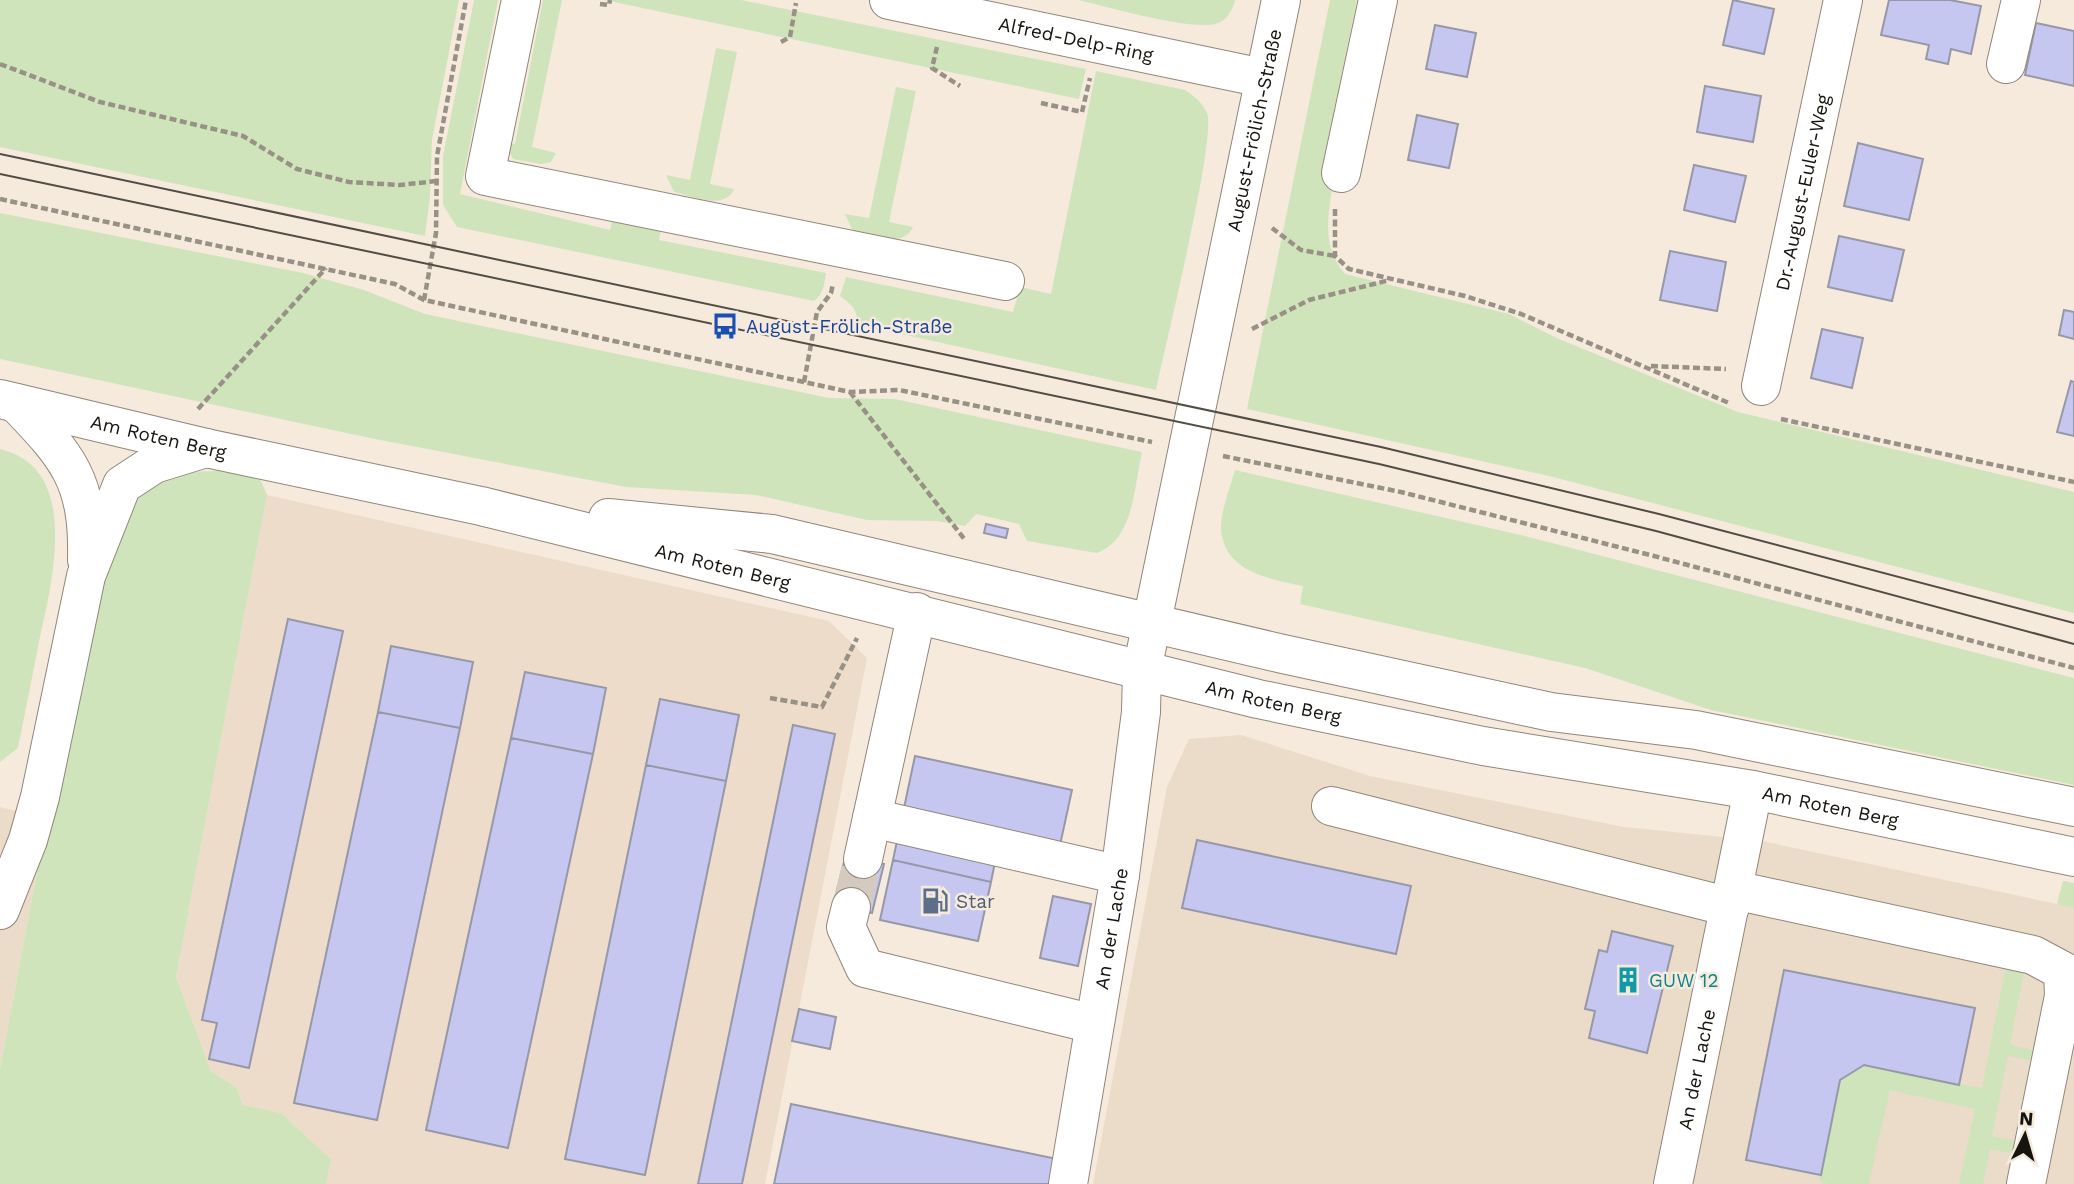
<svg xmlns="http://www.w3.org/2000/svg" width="2074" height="1184" viewBox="0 0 2074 1184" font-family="'Work Sans',sans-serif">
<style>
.commercial{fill:#ebdbc9}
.built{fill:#eddcc9}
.green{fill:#d0e4bc}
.building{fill:#c6c7f1;stroke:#9798a7;stroke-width:2}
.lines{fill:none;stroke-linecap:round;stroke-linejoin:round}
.minor-tunnel{stroke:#d4cabd;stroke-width:38;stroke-dasharray:38 19;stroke-linecap:butt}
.minor-casing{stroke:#91867a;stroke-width:40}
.major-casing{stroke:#91867a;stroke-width:40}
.path{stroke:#989186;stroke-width:4.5;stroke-dasharray:7 3.5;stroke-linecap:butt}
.minor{stroke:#fff;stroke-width:38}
.major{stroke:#fff;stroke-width:38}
.tram{stroke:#514c44;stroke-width:2}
.labels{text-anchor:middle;stroke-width:5;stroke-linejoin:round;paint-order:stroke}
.street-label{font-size:19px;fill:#17140f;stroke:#f5eadc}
.transit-label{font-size:19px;fill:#164399;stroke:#f5eadc;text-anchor:start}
.service-label{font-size:19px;fill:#4e5e75;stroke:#f5eadc;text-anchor:start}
.culture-label{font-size:19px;fill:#0d838f;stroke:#f5eadc;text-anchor:start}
</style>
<rect width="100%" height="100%" fill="#f5eadc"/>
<!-- commercial -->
<path class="commercial" d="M1241 735 1370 776 1624 827 1762 841 2057 904 2063 881 2074 883V1184H1093L1167 787 1189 739Z
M0 807 47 819 0 1069Z"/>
<!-- built -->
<path class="built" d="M267 495 829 621 867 658 765 1184H326L331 1159 281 1113 243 1105 236 1087 211 1071 176 977Z"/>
<!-- green -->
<path class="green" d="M0 0H459L432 140 430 197 425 236 0 147Z
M474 0H498L460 194 610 230 613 218 661 228 659 240 826 273C824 285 824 293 814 301L457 227 443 205V156Z
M543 0H562L532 147 556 153 551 162 541 164 513 159 505 143 515 144Z
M604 0H741L1086 69 1079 99Z
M1078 0H1235C1233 10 1226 22 1215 24 1187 30 1109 7 1078 0Z
M1330 0H1357L1322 169 1333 180C1329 216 1320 244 1345 274L1509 314 1559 339 1738 412 2074 492V613L1549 476 1247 409Z
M716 48 737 52 710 184 734 189C725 211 692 196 674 192L666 175 690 180Z
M1096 71 1185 90C1194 96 1203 103 1207 113 1217 137 1164 350 1156 390L856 324C859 309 851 305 840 296L846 277 1013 312 1020 287 1051 294Z
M896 87 916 91 889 222 913 227C903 249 872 235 853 231L845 214 869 218Z
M0 213 303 273 364 290 425 314 829 398 895 399 1142 452C1134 487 1134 539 1097 553L1027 541 1019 524 976 514 965 526 937 521 867 520 756 495 626 487 370 438 0 359Z
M0 449C83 468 51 585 39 642 32 678 25 713 18 748L0 762Z
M1235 470 1525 536 2074 678V785L1711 710 1585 668 1300 604 1303 586C1270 579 1223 572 1221 528 1221 510 1230 488 1235 470Z
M219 471 259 476 267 495 176 977 211 1071 236 1087 243 1105 281 1113 331 1159 326 1184H0V1069L47 819 111 549 131 503 152 482 176 472Z
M2063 881 2074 883V908L2057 904Z
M2006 966 2025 968 2010 1045 2037 1051 2035 1061 2008 1056 1992 1136 2021 1142 2019 1155 1990 1149 1983 1184H1959L1975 1109 1890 1090 1869 1184H1827L1819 1180 1840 1080 1864 1065 1982 1088Z"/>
<!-- building -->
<path class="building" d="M1733 0 1774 9 1764 54 1723 45Z
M1889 0H1950L1981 6 1971 54 1951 49 1948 64 1926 59 1929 45 1881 35Z
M2036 23 2074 31V86L2025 75Z
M1435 25 1476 33 1467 77 1426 69Z
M1705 86 1761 96 1753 142 1697 132Z
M1417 115 1458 124 1449 168 1408 160Z
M1858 143 1923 159 1909 220 1844 206Z
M1694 165 1746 176 1735 222 1684 210Z
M1839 236 1904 250 1892 301 1828 287Z
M1670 251 1726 262 1717 311 1660 300Z
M2064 310 2074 312V339L2059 335Z
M1822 329 1863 338 1852 388 1811 378Z
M2071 381 2074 382V436L2057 432Z
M986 524 1008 529 1006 538 984 533Z
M288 619 343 631 249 1068 209 1059 217 1023 202 1020Z
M391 646 473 662 460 728 378 712Z
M525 672 606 688 593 754 511 738Z
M660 699 739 715 726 781 646 765Z
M378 712 460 728 377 1120 294 1103Z
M793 725 835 734 742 1184H698Z
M511 738 593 754 508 1148 426 1130Z
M915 756 1072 790 1060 845 1001 832 991 882 893 860Z
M646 765 726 781 645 1175 565 1159Z
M1197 840 1411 886 1396 954 1182 908Z
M846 854 884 864 872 913 834 903Z
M893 860 991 882 978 941 880 920Z
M1053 896 1091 904 1078 966 1040 958Z
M1612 931 1673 946 1647 1053 1589 1038 1595 1011 1585 1009 1599 950 1607 952Z
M1784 970 1975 1008 1959 1085 1864 1065 1840 1080 1821 1175 1746 1160Z
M799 1009 836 1017 830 1049 792 1041Z
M791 1104 1057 1159 1052 1184H774Z"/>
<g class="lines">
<!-- minor-tunnel -->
<path class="minor-tunnel" d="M851 907 863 859"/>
<!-- minor casing -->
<g class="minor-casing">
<g id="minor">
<path d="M521 0 485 176 1005 281"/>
<path id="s1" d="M889 0 1263 78"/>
<path d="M2006 64 2021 0"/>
<path d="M1341 173 1378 0"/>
<path id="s2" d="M1761 386 1843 0"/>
<path d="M16 403C68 457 89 480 87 560"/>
<path d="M917 612 872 818 1120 875"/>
<path d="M1331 806 1730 907"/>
<path d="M863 859 872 818"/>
<path d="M1734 890 2033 955 2063 971 2064 996 2026 1184"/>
<path d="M851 907 846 927 865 968 1094 1024"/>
<path d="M0 910 28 840 40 797 86 576 122 485 154 464 206 448"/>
<path id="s3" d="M1068 1184 1120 875 1141 712 1142 670 1281 0"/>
<path id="s4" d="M1673 1184 1753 790"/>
</g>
</g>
<!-- major casing -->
<g class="major-casing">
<g id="major">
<path id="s5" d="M0 399 206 448 481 506 1258 699 1483 746 1753 790 2074 857"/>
<path d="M608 518 772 534 1283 654 1551 712 1696 730 2074 807"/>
</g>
</g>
<!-- path -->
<path class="path" d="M600 4 609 5 610 0
M781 42 790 37 796 3
M937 47 932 68 960 86
M0 64 100 102 243 136 297 169 349 182 400 185 437 181
M1041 103 1082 112 1090 78
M0 199 395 284 424 300 804 382 850 392 899 390 1152 442
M1335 209V256L1349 269 1465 296 1521 314 1729 403
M1272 228 1301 250 1335 256
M424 300 436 233 437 156 466 0
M1252 329 1309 300 1390 280
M1651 366 1726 369
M804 382 817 312 831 293 833 284
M850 392 965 540
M198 409 326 268
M1781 419 2074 482
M1223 456 1401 492 1654 556 2074 668
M770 698 822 707 857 638"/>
<!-- minor -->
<use href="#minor" class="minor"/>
<!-- major -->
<use href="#major" class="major"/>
<!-- tram -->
<path class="tram" d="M0 154 1381 447 1659 514 2074 623
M0 174 1379 464 1656 531 2074 644"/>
</g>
<!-- icons -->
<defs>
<g id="bus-bare" transform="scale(2.1)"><path d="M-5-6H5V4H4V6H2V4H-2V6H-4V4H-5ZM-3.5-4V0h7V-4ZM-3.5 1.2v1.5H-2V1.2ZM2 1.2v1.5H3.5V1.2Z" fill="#1a4fb4" stroke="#f5eadc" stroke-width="2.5" paint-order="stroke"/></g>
<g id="fuel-bare" transform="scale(2.1)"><path d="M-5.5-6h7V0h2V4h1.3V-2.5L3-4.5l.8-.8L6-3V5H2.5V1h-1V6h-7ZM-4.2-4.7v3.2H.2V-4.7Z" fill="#5c6f8a" stroke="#f5eadc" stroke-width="2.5" paint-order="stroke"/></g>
<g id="building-bare" transform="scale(2.1)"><path d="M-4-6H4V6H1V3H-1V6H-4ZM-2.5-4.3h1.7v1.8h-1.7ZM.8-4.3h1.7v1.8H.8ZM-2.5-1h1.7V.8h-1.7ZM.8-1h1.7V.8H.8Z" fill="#0f9aa8" stroke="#f5eadc" stroke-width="2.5" paint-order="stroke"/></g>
</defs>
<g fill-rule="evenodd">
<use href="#bus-bare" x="725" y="326"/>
<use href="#fuel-bare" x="935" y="901"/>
<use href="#building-bare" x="1628" y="980"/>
</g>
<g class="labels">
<!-- street labels -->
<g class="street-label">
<text dy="7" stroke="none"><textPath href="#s1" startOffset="191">Alfred-Delp-Ring</textPath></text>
<text dy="7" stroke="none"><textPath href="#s3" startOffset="1071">August-Frölich-Straße</textPath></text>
<text dy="7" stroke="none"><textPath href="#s2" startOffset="198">Dr.-August-Euler-Weg</textPath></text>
<text dy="7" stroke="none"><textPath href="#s5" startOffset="163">Am Roten Berg</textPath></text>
<text dy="7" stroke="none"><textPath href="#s5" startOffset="742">Am Roten Berg</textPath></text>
<text dy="7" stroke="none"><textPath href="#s5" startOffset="1309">Am Roten Berg</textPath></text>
<text dy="7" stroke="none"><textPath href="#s5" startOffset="1876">Am Roten Berg</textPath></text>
<text dy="7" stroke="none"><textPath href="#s3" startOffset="259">An der Lache</textPath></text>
<text dy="7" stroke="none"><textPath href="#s4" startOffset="117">An der Lache</textPath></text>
</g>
<!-- transit labels -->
<g class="transit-label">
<text x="746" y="333">August-Frölich-Straße</text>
</g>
<!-- service labels -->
<g class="service-label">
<text x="956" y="908">Star</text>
</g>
<!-- culture labels -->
<g class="culture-label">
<text x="1649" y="987">GUW 12</text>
</g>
</g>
<!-- north arrow -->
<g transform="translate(2025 1135) rotate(5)" stroke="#f5eadc" stroke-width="5" paint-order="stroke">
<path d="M0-5L12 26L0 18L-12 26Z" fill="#17140f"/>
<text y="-10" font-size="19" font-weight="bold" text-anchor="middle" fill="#17140f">N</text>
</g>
</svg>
